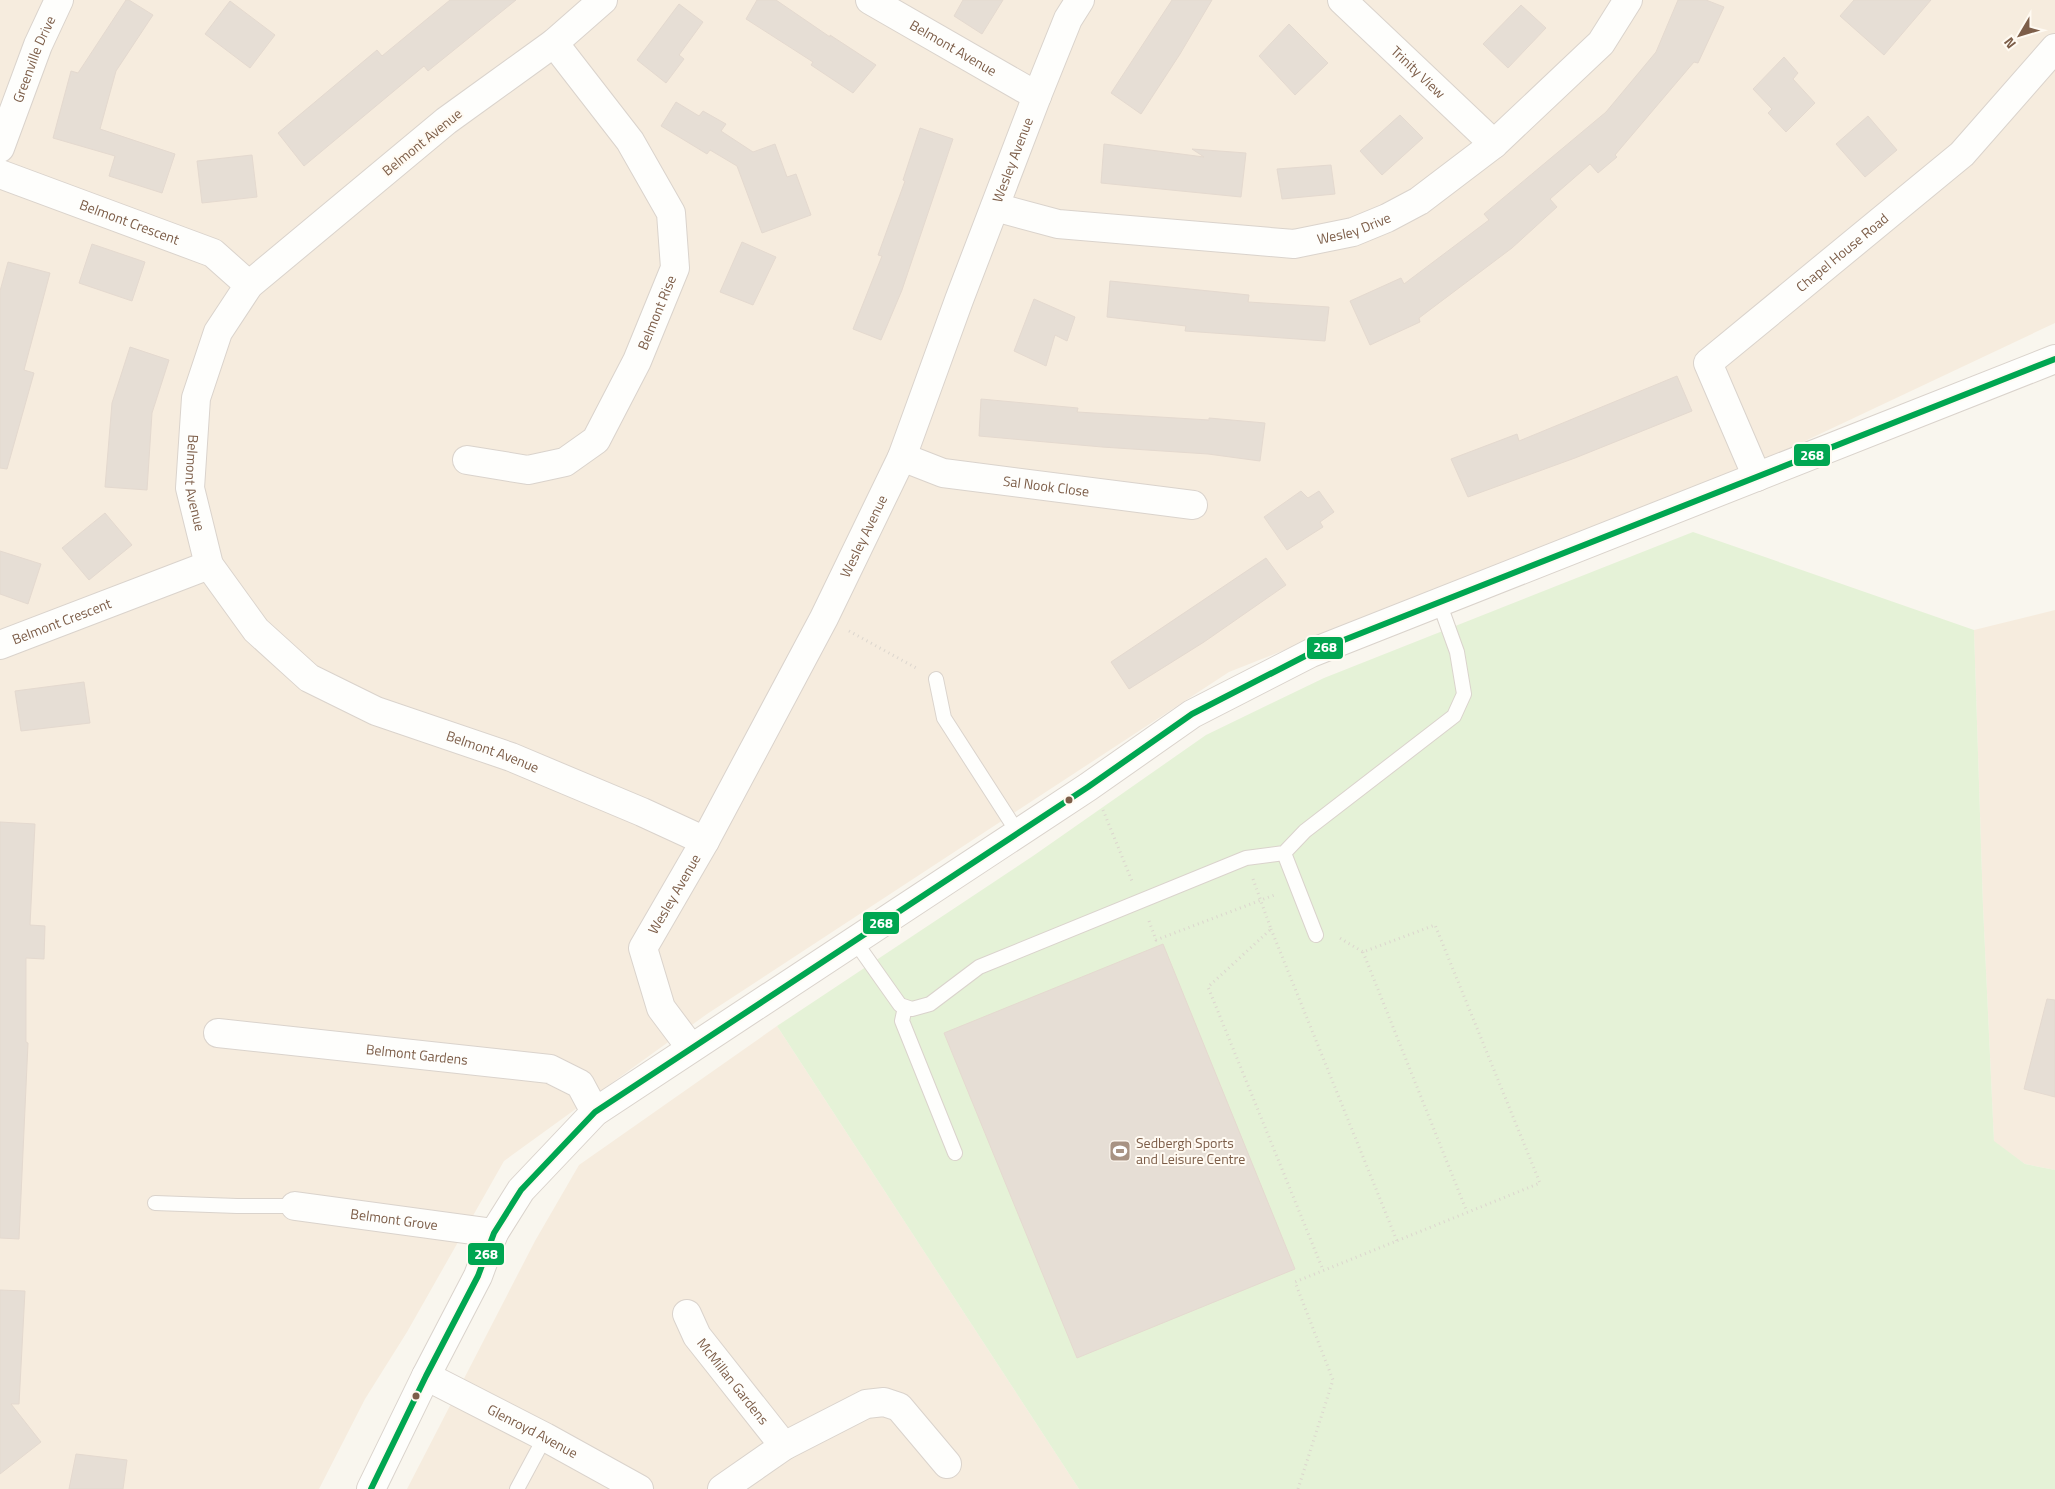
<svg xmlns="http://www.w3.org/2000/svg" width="2055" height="1489" viewBox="0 0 2055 1489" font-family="'Titillium Web',sans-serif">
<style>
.residential{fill:#f6ecde}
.green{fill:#e5f2d7}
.building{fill:#e6ded5;stroke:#e4d9cf}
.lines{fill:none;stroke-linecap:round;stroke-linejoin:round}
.service-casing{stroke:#dad3cc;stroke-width:16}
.minor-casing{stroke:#dad3cc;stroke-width:30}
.tertiary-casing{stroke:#dad3cc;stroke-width:30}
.path{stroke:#dcd6ce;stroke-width:3;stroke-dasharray:1 4;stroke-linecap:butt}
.service{stroke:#fefefc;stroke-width:14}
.minor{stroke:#fefefc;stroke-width:28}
.tertiary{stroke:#fefefc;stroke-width:28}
.bus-1-casing{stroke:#fffaf2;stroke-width:10}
.bus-1{stroke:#00a651;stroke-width:6}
.bus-dot{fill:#7d5e49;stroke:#fffaf2;stroke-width:2}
.labels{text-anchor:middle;stroke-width:4;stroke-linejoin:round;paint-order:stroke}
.street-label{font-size:14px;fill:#7d5e49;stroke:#fffaf2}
.poi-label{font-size:14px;fill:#7d5e49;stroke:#fffaf2;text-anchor:start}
.line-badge{stroke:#fffaf2;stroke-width:2}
.badge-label{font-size:14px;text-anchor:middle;font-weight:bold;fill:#fff}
</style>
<rect width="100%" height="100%" fill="#f9f6ee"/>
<!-- residential -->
<path class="residential" d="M0 0H2055V323L1769 458 1229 672 707 1014 504 1161 407 1332 365 1399 319 1489H0Z
M2055 610V1170L2025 1164 1994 1142 1983 906 1974 630Z
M777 1026 1079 1489H407L535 1241 579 1165Z"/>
<!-- green -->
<path class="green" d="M1693 532 1974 630 1983 906 1994 1141 2025 1164 2055 1170V1489H1079L777 1026 1033 856 1206 735 1324 678Z"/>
<!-- building -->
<path class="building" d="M126 0H129L153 15 116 71 100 129 175 154 162 193 109 176 115 156 53 138 71 71 78 73Z
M450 0H516L428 71 424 66 304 166 278 133 377 50 382 56Z
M757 0H776L830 37V35L876 65 853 93 811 65 813 62 746 19Z
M963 0H1003L982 34 954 16Z
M1172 0H1212L1180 54 1141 114 1111 93Z
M1678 0H1706L1724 7 1698 63 1694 62 1615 155 1617 157 1598 173 1590 164 1550 199 1557 207 1512 248 1419 318 1420 322 1370 345 1350 301 1401 278 1404 284 1489 220 1484 214 1606 112 1656 52Z
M1854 0H1931L1884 55 1840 16Z
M230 1 275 35 250 68 205 34Z
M679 4 703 22 679 55 684 59 666 83 637 60Z
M1521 5 1546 28 1508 68 1483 44Z
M1289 24 1328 63 1295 95 1259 56Z
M1784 57 1798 73 1793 79 1815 103 1786 132 1768 113 1772 109 1753 89Z
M676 102 699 116 703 111 726 124 721 131 753 152 775 144 787 177 796 174 811 215 762 233 737 166 710 150 707 154 661 126Z
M1400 115 1423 138 1382 175 1360 151Z
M1868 116 1897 150 1865 177 1836 144Z
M920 128 953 139 902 290 881 340 853 329 882 256 878 255 905 181 903 180Z
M1104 144 1204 157 1192 149 1246 153 1241 197 1101 183Z
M252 155 257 197 202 203 197 161Z
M1331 165 1335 194 1282 199 1277 169Z
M742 242 776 257 753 305 720 292Z
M92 244 145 262 132 301 79 283Z
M8 262 50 273 24 370 34 373 7 469 0 468V291Z
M1110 281 1249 295 1248 302 1329 307 1325 341 1185 331 1186 326 1107 317Z
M1034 299 1075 317 1067 341 1055 335 1046 366 1014 351Z
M130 347 169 360 152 413 147 490 105 487 112 403Z
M1677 376 1692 411 1575 458 1468 497 1451 459 1517 434 1519 441Z
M981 399 1078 408 1077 412 1209 420V418L1265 423 1260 461 1208 454 1102 447 979 436Z
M1301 491 1308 498 1319 491 1334 512 1320 522 1323 527 1287 550 1264 517Z
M105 513 132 545 89 580 62 548Z
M0 551 41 564 28 604 0 594Z
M1266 558 1286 585 1204 642 1129 689 1111 662Z
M84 682 90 723 21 731 15 691Z
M0 822 35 824 30 925 45 926 44 959 26 958V1042L28 1043 19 1239 0 1238Z
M1163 944 1295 1269 1077 1358 944 1033Z
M2047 999 2055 1000V1097L2024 1089Z
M0 1290 25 1291 19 1404H11L41 1442 0 1474Z
M76 1454 127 1460 123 1489H69Z"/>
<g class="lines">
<!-- service casing -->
<g class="service-casing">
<path id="service" d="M936 679 944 718 1018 833
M1316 935 1284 853 1305 831 1454 716 1464 694 1457 652 1439 602
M854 940 900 1005 912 1009 930 1004 979 967 1246 858 1284 853
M905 1007 902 1021 955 1153
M155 1203 237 1206H295
M517 1489 545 1437"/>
</g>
<!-- minor casing -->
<g class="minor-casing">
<g id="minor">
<path id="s1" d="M603 0 554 43 446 121 249 285 218 332 196 398 190 488 209 565 256 630 309 678 376 711 511 757 642 812 705 841"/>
<path id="s2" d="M870 0 1037 96"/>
<path id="s3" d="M1342 0 1494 144"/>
<path id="s4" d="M0 148 38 45 59 0"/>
<path id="s5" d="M0 174 213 253 249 285"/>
<path id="s6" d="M995 207 1058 224 1294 244 1353 232 1387 218 1419 201 1494 144 1601 43 1628 0"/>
<path id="s7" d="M902 457 943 473 1193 505"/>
<path id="s8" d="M467 460 528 470 565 462 596 440 637 361 675 268 671 213 630 141 554 43"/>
<path id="s9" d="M1757 477 1708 363 1962 154 2055 48"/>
<path id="s10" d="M0 645 209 565"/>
<path id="s11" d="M218 1033 550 1069 580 1084 595 1112"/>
<path id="s12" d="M691 1048 661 1008 643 948 705 841 824 618 902 457 959 300 1037 96 1068 19 1080 0"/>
<path id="s13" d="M295 1206 494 1233"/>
<path id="s14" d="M687 1314 697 1336 784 1446"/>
<path id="s15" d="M426 1376 545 1437 639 1489"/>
<path d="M722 1489 784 1446 866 1404 884 1402 899 1407 947 1464"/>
</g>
</g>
<!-- tertiary casing -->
<g class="tertiary-casing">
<path id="tertiary" d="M371 1489 426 1376 478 1276 494 1233 521 1190 595 1112 1088 787 1192 714 1311 653 2055 359"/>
</g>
<!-- path -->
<path class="path" d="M849 631 918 669
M1103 810 1132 881
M1253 879 1271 929 1208 987 1323 1270
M1149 921 1156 940 1277 894
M1271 929 1397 1241
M1363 952 1467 1212
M1298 1489 1333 1380 1295 1282 1540 1183 1435 925 1363 952 1338 937"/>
<!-- service -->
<use href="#service" class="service"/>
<!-- minor -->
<use href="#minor" class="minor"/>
<!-- tertiary -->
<use href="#tertiary" class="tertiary"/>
<!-- bus-1 casing -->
<g class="bus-1-casing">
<path id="bus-1" d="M371 1489 426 1376 478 1276 494 1233 521 1190 595 1112 1088 787 1192 714 1311 653 2055 359"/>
</g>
<!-- bus-1 -->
<use href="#bus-1" class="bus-1"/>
</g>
<!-- icons -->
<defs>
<g id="stadium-square" transform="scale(1.125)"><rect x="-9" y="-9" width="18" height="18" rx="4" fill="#a89383" stroke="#fffaf2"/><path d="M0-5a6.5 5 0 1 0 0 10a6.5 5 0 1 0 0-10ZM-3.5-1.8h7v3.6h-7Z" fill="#fff"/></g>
</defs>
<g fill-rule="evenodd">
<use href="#stadium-square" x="1120" y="1151"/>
</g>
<!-- markers -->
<g class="bus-dot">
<circle cx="1069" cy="800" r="4.5"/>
<circle cx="416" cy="1396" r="4.5"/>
</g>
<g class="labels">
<!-- street labels -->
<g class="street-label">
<text dy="5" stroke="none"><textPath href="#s2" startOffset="96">Belmont Avenue</textPath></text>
<text dy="5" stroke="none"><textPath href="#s4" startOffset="95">Greenville Drive</textPath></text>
<text dy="5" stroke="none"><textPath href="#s3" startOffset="105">Trinity View</textPath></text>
<text transform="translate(422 142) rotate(-39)" y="5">Belmont Avenue</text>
<text dy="5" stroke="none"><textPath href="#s12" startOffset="985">Wesley Avenue</textPath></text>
<text dy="5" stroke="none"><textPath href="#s5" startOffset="138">Belmont Crescent</textPath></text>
<text dy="5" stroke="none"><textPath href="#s6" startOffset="364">Wesley Drive</textPath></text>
<text dy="5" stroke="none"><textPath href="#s9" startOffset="298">Chapel House Road</textPath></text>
<text dy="5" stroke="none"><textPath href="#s8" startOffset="279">Belmont Rise</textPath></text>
<text dy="5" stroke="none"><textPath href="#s1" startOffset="666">Belmont Avenue</textPath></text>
<text dy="5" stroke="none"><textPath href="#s7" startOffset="148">Sal Nook Close</textPath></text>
<text dy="5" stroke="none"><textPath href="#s12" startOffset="580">Wesley Avenue</textPath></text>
<text dy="5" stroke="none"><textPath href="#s10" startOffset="66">Belmont Crescent</textPath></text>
<text dy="5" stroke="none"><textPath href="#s1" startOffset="1100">Belmont Avenue</textPath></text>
<text dy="5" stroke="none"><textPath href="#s12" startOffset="175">Wesley Avenue</textPath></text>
<text dy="5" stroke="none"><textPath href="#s11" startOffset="200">Belmont Gardens</textPath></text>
<text dy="5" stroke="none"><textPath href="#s13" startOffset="100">Belmont Grove</textPath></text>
<text dy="5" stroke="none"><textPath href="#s14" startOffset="82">McMillan Gardens</textPath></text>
<text dy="5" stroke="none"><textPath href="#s15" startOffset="120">Glenroyd Avenue</textPath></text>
</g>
<!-- poi labels -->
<g class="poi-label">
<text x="1136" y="1148">Sedbergh Sports<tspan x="1136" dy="16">and Leisure Centre</tspan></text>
</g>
</g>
<g class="line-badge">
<rect x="1793" y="443" width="38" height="24" rx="5" fill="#00a651"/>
<rect x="1306" y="636" width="38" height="24" rx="5" fill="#00a651"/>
<rect x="862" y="911" width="38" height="24" rx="5" fill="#00a651"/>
<rect x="467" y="1242" width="38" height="24" rx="5" fill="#00a651"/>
</g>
<g class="badge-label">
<text x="1812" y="460">268</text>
<text x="1325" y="652">268</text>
<text x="881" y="928">268</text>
<text x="486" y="1259">268</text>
</g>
<!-- north arrow -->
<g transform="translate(2020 35) rotate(232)" stroke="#fffaf2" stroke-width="4" paint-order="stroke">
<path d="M0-4L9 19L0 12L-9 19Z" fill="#7d5e49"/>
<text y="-8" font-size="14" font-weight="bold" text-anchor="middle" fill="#7d5e49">N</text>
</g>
</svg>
